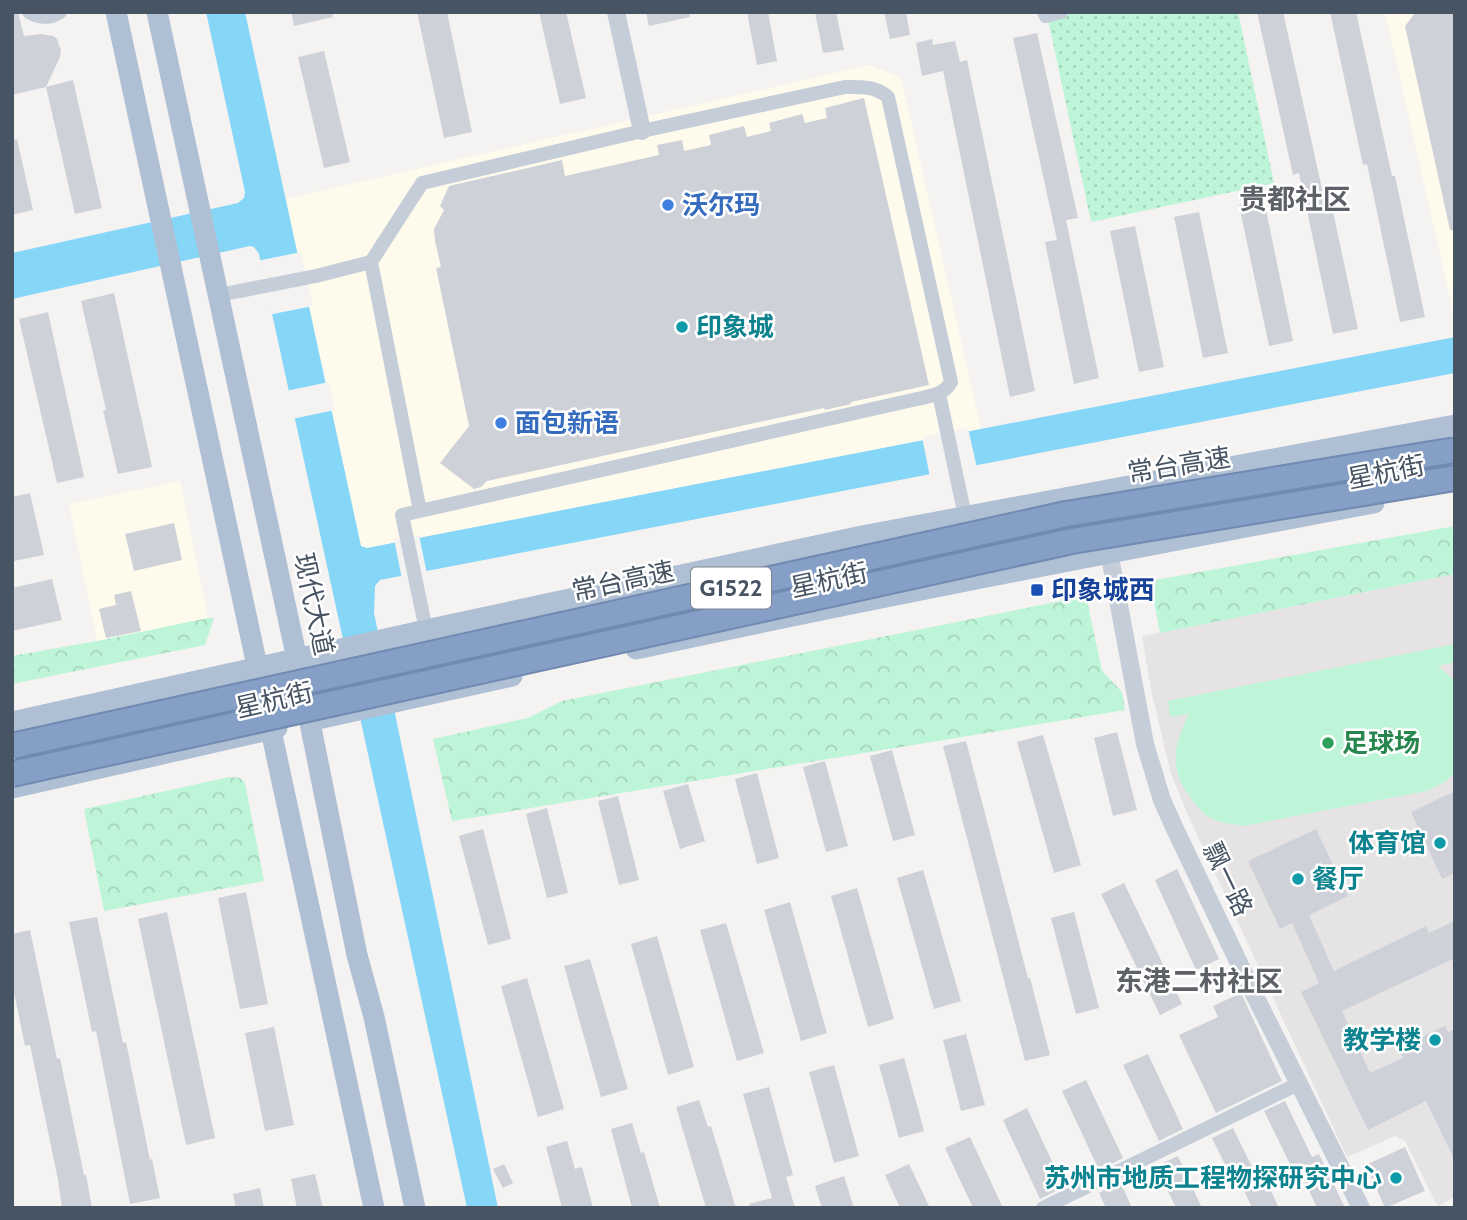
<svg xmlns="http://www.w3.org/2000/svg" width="1467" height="1220" viewBox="0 0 1467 1220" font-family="Cabin,'Noto Sans SC',sans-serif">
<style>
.commercial{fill:#fefbed}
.education{fill:#e6e3e4}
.green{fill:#bef5d8}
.forest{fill:url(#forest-crowns)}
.park{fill:url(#park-dots)}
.water{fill:#86d6f7}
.pier{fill:#f5f2f2}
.building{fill:#ced1d8}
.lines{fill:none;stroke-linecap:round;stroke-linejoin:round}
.minor{stroke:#c5cdd8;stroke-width:14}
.tertiary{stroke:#c5cdd8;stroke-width:18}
.primary{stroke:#afbfd4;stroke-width:21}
.motorway-bridge-casing{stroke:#708ab2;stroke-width:28;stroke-linecap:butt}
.motorway-bridge{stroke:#859fc6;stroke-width:24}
.shop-dot{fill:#3f7fe0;stroke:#fff;stroke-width:2.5}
.culture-dot{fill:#0f9aa8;stroke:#fff;stroke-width:2.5}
.transit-dot{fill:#1a4fb4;stroke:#fff;stroke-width:2.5}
.leisure-dot{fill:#2e9e5b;stroke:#fff;stroke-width:2.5}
.labels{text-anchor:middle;stroke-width:5;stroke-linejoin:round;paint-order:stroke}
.shield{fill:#fff;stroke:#7e8792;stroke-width:2}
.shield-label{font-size:24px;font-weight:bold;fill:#475463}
.shop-label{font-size:26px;font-weight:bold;fill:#366cbe;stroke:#fff;text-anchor:start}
.culture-label{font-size:26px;font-weight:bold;fill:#0d838f;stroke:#fff;text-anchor:end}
.street-label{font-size:26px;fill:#475463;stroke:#fff}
.transit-label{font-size:26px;font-weight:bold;fill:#164399;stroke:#fff;text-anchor:start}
.leisure-label{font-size:26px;font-weight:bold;fill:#27864d;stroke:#fff;text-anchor:start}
.neighbourhood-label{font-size:28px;font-weight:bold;fill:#5e6268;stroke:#fff}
</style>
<defs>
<pattern id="forest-crowns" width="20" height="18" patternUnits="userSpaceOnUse" patternTransform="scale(1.75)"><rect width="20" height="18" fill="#bef5d8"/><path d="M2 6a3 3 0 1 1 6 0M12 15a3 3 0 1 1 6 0" fill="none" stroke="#a5d4bc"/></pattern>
<pattern id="park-dots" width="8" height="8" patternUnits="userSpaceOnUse" patternTransform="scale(1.75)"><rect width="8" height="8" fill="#bef5d8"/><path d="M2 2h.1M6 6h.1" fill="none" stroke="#a5d4bc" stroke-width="1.8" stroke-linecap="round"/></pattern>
</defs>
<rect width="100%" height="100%" fill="#f5f2f2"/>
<!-- commercial -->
<path class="commercial" d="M1385 12H1455V320Z
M870 65 901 78 981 429 367 548 361 547 286 199Z
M180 481 208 618 97 641 69 504Z"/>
<!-- education -->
<path class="education" d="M1455 574V1196L1438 1207 1405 1141 1395 1136 1347 1157 1187 813 1171 774 1151 690 1142 636Z"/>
<!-- green -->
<path class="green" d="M1455 644V662L1438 666 1455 681V773L1443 783 1427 791 1243 826C1234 824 1224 824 1215 820 1204 816 1198 808 1191 798 1168 769 1174 745 1189 714L1170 717 1168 701Z"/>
<!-- forest -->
<path class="forest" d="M1455 526V574L1160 633 1150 581Z
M1086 596 1102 671 1122 692 1125 710 452 821 433 739 528 718 562 701Z
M208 618H214L205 645 12 684V656L97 641Z
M229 777 240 778 245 783 264 881 104 911 84 809Z"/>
<!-- park -->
<path class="park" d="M1079 12H1238L1274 183 1091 222 1048 19Z"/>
<!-- water -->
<path class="water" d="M206 12H245L361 546 367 548 1455 337V373L380 580 375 586 374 613 498 1208H467L259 254 254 247 250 246 12 299V253L238 203 244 198 245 192Z"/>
<!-- pier -->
<path class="pier" d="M301 252 313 306 268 315 257 261Z
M329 382 335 410 292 419 286 391Z
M968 428 977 468 930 477 922 437Z
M419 535 427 574 402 579 394 539Z"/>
<!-- building -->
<path class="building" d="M12 12H18L24 36 41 34 53 36 57 39 61 50 60 57 46 87 12 95Z
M291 12H332L333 17 294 26Z
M417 12H447L472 132 444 138Z
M539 12H566L586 98 560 104Z
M646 12H689L690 17 649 26Z
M747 12H768L777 61 757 65Z
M815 12H836L844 50 823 53Z
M884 12H906L910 35 890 39Z
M1257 12H1283L1322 189 1328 188 1358 329 1333 334 1299 173 1293 175Z
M1330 12H1356L1392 176H1395L1425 317 1400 322 1367 164 1363 165Z
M1416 12H1455V230H1450L1405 26Z
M1037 33 1078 218 1066 220 1099 378 1074 384 1045 242 1057 240 1013 38Z
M932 39 933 45 955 41 960 62 967 60 1035 391 1010 397 943 71 922 76 916 43Z
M324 51 350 162 324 168 298 57Z
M73 80 102 208 75 214 46 87Z
M864 98 929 385 851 402V404L825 410 824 408 487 481 481 487 474 489 440 463 469 426 436 268 441 267 435 241 434 229 444 210 440 206 449 186 562 160 565 176 659 155 657 145 682 140 684 151 711 145 709 135 744 126 747 137 771 131 769 123 802 114 805 123 827 118 825 108Z
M17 139 33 210 12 215V140Z
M1264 200 1293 341 1269 346 1239 205Z
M1199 212 1228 353 1203 358 1174 217Z
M1135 226 1164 367 1139 372 1110 231Z
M114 293 152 467 118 474 103 410H106L81 301Z
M48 312 84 477 57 483 19 319Z
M30 493 44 555 14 561 12 553V497Z
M174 523 182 560 134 571 125 534Z
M52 579 62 620 12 631V588Z
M131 591 141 631 106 638 99 609 116 605 114 595Z
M1117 732 1137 810 1113 816 1094 738Z
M1043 735 1081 865 1054 873 1017 742Z
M966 741 1028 978H1030L1050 1055 1025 1061 943 746Z
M892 750 915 835 893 841 870 756Z
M825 761 848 846 826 852 803 767Z
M757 773 779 858 757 864 735 779Z
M688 784 705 841 680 849 663 791Z
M1455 791V873L1442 879 1411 812Z
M618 796 639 880 619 885 598 801Z
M547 808 568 893 547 898 526 814Z
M483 829 511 939 488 945 459 836Z
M1316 829 1348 896 1309 915 1334 971 1426 926 1429 933 1455 921V958L1342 1011 1370 1073 1403 1058 1398 1048 1445 1026 1448 1032 1455 1029V1161L1426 1101 1368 1130 1301 992 1319 983 1292 923 1280 929 1248 861Z
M1177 869 1219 959 1196 970 1155 880Z
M923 870 961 1001 934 1009 897 878Z
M1124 883 1182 1004 1160 1015 1101 894Z
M857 888 894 1019 868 1027 831 896Z
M246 892 268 1004 240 1009 218 898Z
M790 902 827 1033 801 1041 764 910Z
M167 912 215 1138 186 1145 138 919Z
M1074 912 1099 1008 1076 1014 1051 918Z
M97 917 123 1043 126 1042 150 1160 152 1159 160 1198 130 1204 96 1031 92 1032 69 922Z
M726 923 764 1053 737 1061 700 930Z
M30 930 57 1059 60 1058 84 1175H86L92 1208H62L58 1180 30 1045 25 1046 12 983V934Z
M657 936 694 1067 668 1075 631 944Z
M590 959 628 1089 601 1097 564 966Z
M527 978 564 1109 538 1117 501 986Z
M1241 993 1282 1081 1216 1113 1179 1035 1218 1017 1213 1006Z
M274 1027 294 1125 265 1131 245 1033Z
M966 1034 985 1105 961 1111 943 1040Z
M1148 1054 1183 1129 1159 1141 1123 1065Z
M904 1058 924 1131 899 1138 879 1065Z
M834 1065 859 1156 834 1163 809 1072Z
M1086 1080 1123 1158 1099 1170 1062 1091Z
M769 1087 793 1175 786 1177 795 1208H750L749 1204 772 1198 743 1094Z
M699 1100 708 1127 711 1126 736 1208H706L676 1107Z
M1285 1101 1312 1157 1319 1154 1345 1208H1317L1296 1163 1291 1166 1264 1111Z
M1027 1108 1064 1187 1040 1199 1003 1120Z
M632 1123 641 1153 644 1152 660 1208H632L611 1129Z
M1233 1128 1259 1181 1265 1178 1279 1208H1252L1243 1188 1238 1191 1212 1138Z
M970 1137 1003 1208H973L945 1148Z
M567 1141 575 1169 582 1167 593 1208H562L546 1147Z
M1405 1147 1425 1191 1385 1208 1366 1165Z
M1178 1156 1202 1208H1176L1156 1166Z
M504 1164 513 1183 503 1188 493 1169Z
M909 1164 930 1208H900L885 1175Z
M315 1174 323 1208H297L291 1179Z
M844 1176 854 1208H822L815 1186Z
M1120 1181 1132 1208H1106L1099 1193Z
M260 1188 264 1208H236L233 1194Z"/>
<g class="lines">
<!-- minor -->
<path class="minor" d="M29 12C40 18 49 19 60 12
M1044 12 1046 16 1061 12
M219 295 316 276 371 262
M939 394 965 516
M420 511 371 262 422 183 642 131 845 87C862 87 875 86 888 97L951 382C944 395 930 396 917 399L402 515 426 630
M1043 1208 1298 1084"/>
<!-- tertiary -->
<path class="tertiary" d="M616 12 642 131
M1109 552 1145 744 1162 800 1175 829 1249 984 1361 1208"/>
<!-- primary -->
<path class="primary" d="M116 12 374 1208
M157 12 297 659 357 955 374 1017 415 1208
M636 649C881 596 1127 549 1374 503
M318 719 512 676
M12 722 426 630 862 536 1455 425
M12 788 277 728"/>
<!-- motorway-bridge casing -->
<g class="motorway-bridge-casing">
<path id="motorway-bridge" d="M12 746 1066 514 1455 450
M12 774 1072 541 1455 478"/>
</g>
<!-- motorway-bridge -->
<use href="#motorway-bridge" class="motorway-bridge"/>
</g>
<!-- markers -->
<g class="shop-dot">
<circle cx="668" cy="205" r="7"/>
<circle cx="501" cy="423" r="7"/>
</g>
<g class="culture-dot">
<circle cx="682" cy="327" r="7"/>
<circle cx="1440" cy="843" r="7"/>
<circle cx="1298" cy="879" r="7"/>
<circle cx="1435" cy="1040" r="7"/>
<circle cx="1396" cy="1178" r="7"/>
</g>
<rect class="transit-dot" x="1030" y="583" width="14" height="14" rx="3.5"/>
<circle class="leisure-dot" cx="1328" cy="743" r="7"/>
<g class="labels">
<!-- shield labels -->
<rect class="shield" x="691" y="567.5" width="80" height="41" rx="5"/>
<g class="shield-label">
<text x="731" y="596">G1522</text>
</g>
<!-- shop labels -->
<g class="shop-label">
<text x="682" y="214">沃尔玛</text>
<text x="515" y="432">面包新语</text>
</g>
<!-- culture labels -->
<g class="culture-label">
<text x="696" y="336" text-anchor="start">印象城</text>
<text x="1426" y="852">体育馆</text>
<text x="1312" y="888" text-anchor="start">餐厅</text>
<text x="1421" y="1049">教学楼</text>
<text x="1382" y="1187">苏州市地质工程物探研究中心</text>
</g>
<!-- street labels -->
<g class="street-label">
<text transform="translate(1179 465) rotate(-9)" y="9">常台高速</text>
<text transform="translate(1386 472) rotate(-11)" y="9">星杭街</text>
<text transform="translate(829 580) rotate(-12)" y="9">星杭街</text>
<text transform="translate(623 581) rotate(-12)" y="9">常台高速</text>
<text transform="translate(314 604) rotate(78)" y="9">现代大道</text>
<text transform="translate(274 700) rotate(-13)" y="9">星杭街</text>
<text transform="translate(1228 879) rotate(64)" y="9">飘一路</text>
</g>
<!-- transit labels -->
<g class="transit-label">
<text x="1051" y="599">印象城西</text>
</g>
<!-- leisure labels -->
<g class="leisure-label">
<text x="1342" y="752">足球场</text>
</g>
<!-- neighbourhood labels -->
<g class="neighbourhood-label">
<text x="1295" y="209">贵都社区</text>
<text x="1199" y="991">东港二村社区</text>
</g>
</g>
<!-- border -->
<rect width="1467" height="1220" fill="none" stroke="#475463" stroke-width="28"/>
</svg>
